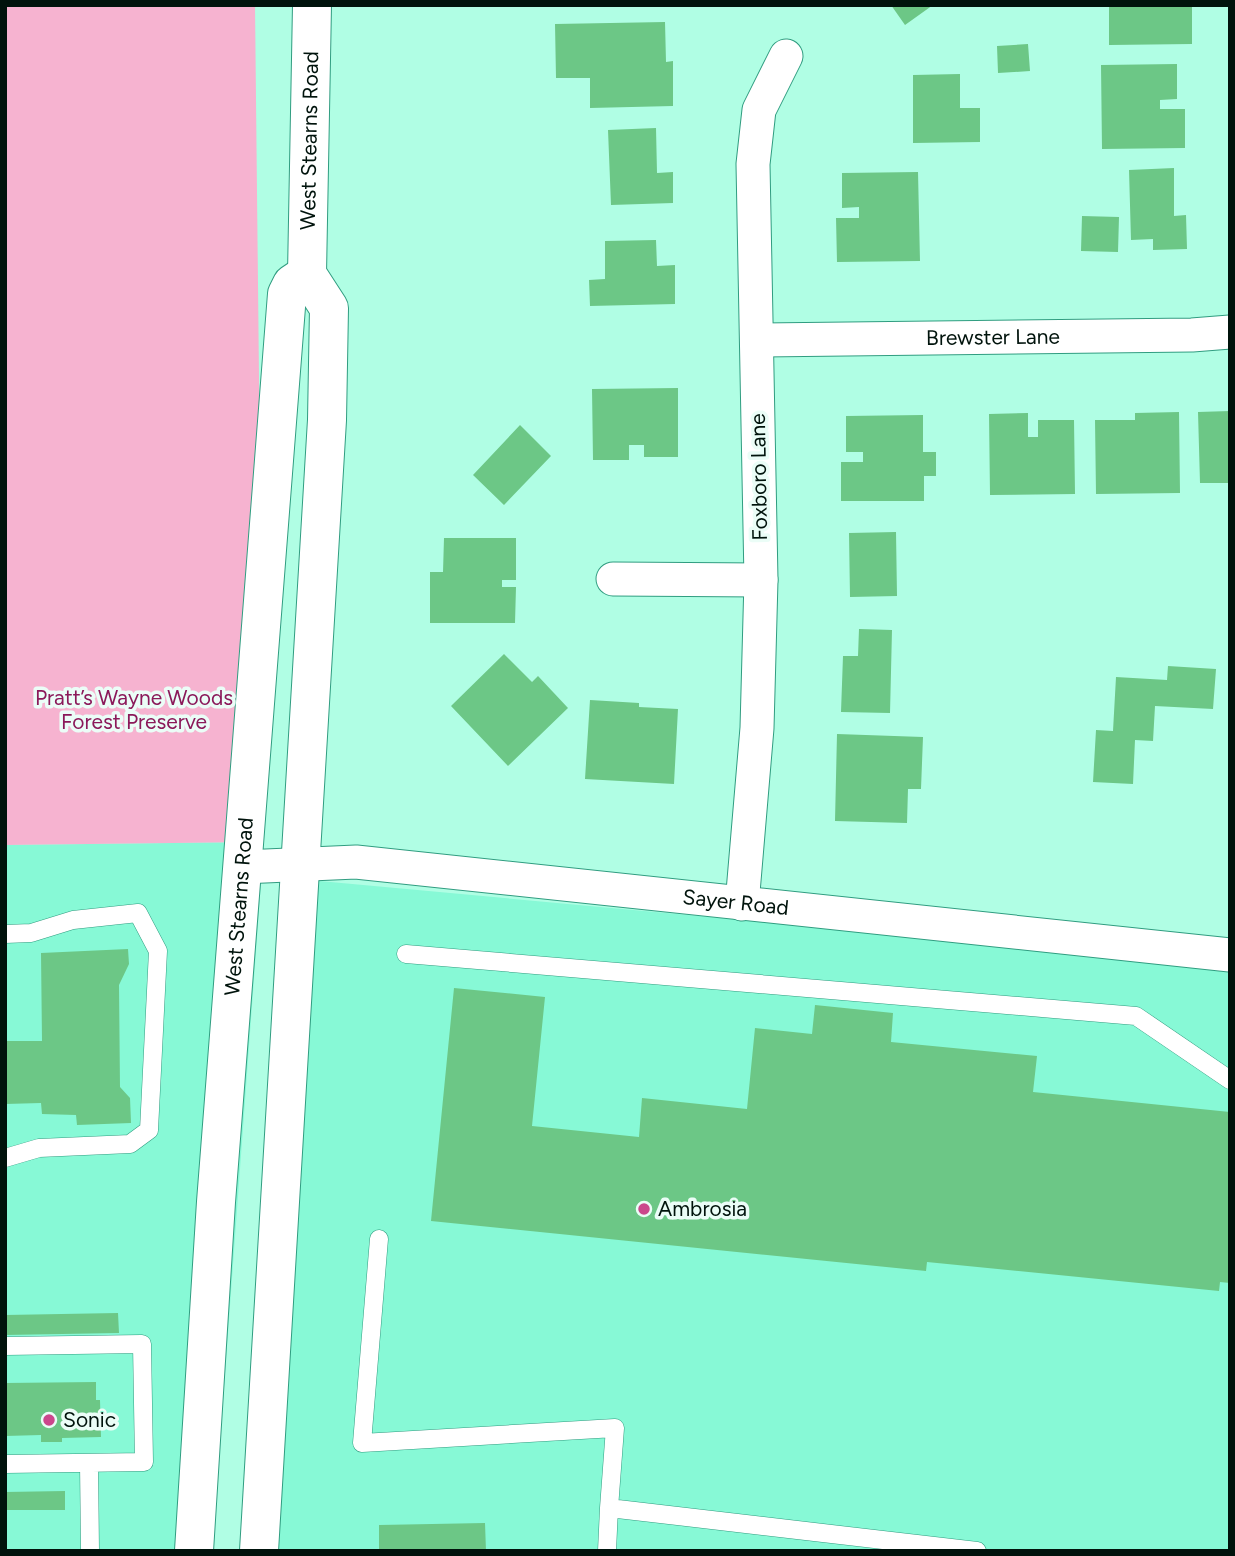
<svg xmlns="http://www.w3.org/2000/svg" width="1235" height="1556" viewBox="0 0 1235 1556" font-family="Figtree,sans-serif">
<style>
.built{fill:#87f9d6}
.green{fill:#f6b3d0}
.building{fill:#6cc786}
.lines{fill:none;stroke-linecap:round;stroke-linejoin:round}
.service-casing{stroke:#309d80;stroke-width:19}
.minor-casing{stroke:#309d80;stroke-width:35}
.secondary-casing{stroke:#309d80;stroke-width:40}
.service{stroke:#fff;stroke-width:18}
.minor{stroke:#fff;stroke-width:33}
.secondary{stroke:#fff;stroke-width:38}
.poi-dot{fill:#cb478c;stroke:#ebfdf7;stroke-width:2.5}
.labels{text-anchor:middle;stroke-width:7;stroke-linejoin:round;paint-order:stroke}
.street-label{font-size:21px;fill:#00130c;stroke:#ebfdf7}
.park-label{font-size:21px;fill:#8b195a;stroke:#ebfdf7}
.poi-label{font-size:21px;fill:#00130c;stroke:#ebfdf7;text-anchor:start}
</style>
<rect width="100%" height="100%" fill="#b0fee4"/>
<!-- built -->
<path class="built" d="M264 842 212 1551H5V845Z
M287 878 1230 965V1551H242Z"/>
<!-- green -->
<path class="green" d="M5 5H255L264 842 5 845Z"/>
<!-- building -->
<path class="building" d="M891 5H933L905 25Z
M1109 5H1192V44L1109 45Z
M665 22 666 62 673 61V106L590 108V78H556L555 24Z
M1028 44 1030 71 998 73 997 46Z
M1177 64V99L1160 100V109H1185V148L1102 149 1101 65Z
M960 74V108H980V142L913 143V75Z
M656 128 657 173 673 172V203L611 205 608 130Z
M1174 168V216L1186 215 1187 249 1153 250V239L1131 240 1129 170Z
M918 172 920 261 837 262 836 218H859V207L842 208V173Z
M1082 216 1119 217 1118 252 1081 251Z
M656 240 657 266 675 265V304L590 306 589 280 605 279V241Z
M678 388V457H644V445H629V460H593L592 389Z
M1230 411V483H1200L1198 412Z
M1179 412 1180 493 1096 494 1095 420H1135V413Z
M1028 413V437H1038V420H1074L1075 494 990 495 989 414Z
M923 415V452H936V476H924V501H841V462H863V452H846V416Z
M520 425 551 456 504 505 473 475Z
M896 532 897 596 850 597 849 533Z
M444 538H516V580H502V587H516L515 623H430V572H443Z
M859 629 892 630 890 713 841 712 843 656H858Z
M504 654 532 682 538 676 568 708 508 766 451 706Z
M1168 666 1216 669 1213 709 1155 706 1153 741 1135 740 1133 784 1093 782 1096 730 1113 731 1116 677 1167 680Z
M590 700 639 703V707L678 709 674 784 585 779Z
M837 734 923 737 921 789H908L907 823 835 821Z
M128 949 129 964 119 985 120 1087 130 1098 131 1123 77 1125 76 1115 42 1114 41 1103 5 1104V1041H42L41 953Z
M454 988 545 997 532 1126 639 1137 642 1098 747 1109 755 1028 812 1034 815 1005 893 1013 891 1042 1037 1056 1033 1092 1230 1112V1283L1220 1282 1219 1291 927 1262 926 1271 431 1221Z
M118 1313 119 1333 5 1335V1315Z
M96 1382V1400H100L101 1437 62 1438V1442H41V1435L5 1436V1383Z
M65 1491V1510H5V1492Z
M485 1523 486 1551H379V1525Z"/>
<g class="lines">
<!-- service casing -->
<g class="service-casing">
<path id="service" d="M5 934 31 933 73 920 138 913 158 951 149 1130 130 1144 39 1148 5 1158
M406 954 1136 1016 1230 1080
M379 1239 362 1443 615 1428 609 1508
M5 1346 142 1344 144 1462 5 1464
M89 1463 90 1551
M607 1551 609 1508 977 1551"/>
</g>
<!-- minor casing -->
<g class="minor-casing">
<g id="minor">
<path id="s1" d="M757 340 1192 335 1230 332"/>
<path d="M613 579 761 580"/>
<path id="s2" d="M241 867 356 862 1230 955"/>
<path d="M742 904 757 728 761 580 753 164 759 110 786 56"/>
</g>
</g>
<!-- secondary casing -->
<g class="secondary-casing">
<g id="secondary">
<path id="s3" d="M194 1551 216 1202 287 294 292 284 307 274"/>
<path id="s4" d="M259 1551 327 420 329 308 307 274 312 5"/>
</g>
</g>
<!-- service -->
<use href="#service" class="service"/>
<!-- minor -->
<use href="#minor" class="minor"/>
<!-- secondary -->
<use href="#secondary" class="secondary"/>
</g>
<!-- markers -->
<g class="poi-dot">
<circle cx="644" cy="1209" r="7"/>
<circle cx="49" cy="1420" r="7"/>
</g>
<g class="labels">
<!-- street labels -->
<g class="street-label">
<text dy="7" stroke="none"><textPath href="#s4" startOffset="1419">West Stearns Road</textPath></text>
<text dy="7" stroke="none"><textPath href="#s1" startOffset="236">Brewster Lane</textPath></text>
<text transform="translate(759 477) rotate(-91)" y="7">Foxboro Lane</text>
<text dy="7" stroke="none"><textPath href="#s2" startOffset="497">Sayer Road</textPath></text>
<text dy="7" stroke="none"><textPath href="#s3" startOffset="646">West Stearns Road</textPath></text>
</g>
<!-- park labels -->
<g class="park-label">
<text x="134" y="705">Pratt’s Wayne Woods<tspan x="134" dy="24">Forest Preserve</tspan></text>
</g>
<!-- poi labels -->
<g class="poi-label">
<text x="658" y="1216">Ambrosia</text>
<text x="63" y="1427">Sonic</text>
</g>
</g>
<!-- border -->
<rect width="1235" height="1556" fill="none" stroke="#00130c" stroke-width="14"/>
</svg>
